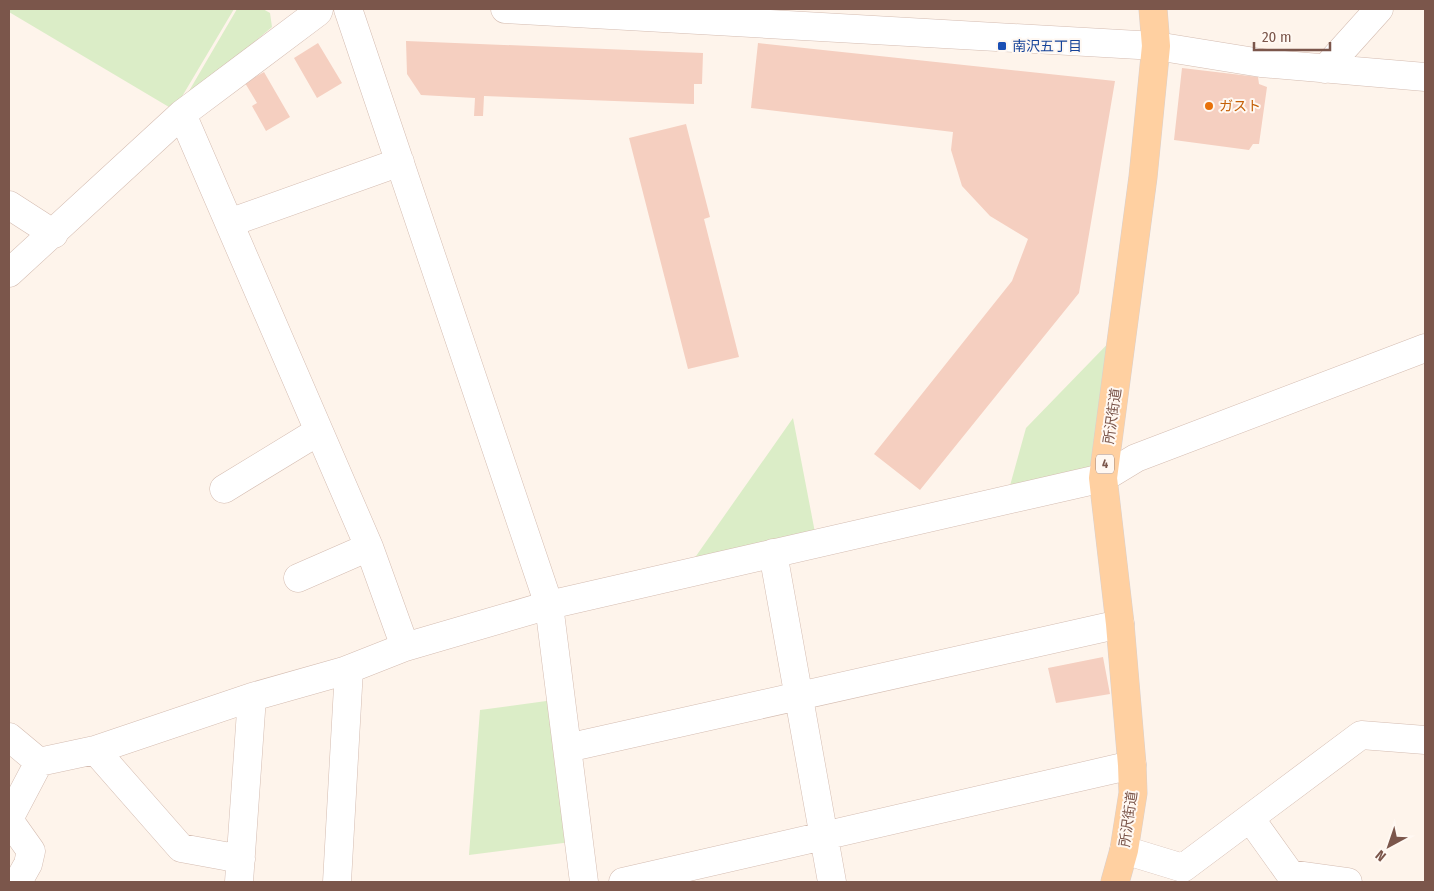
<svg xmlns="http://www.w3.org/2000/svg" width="1434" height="891" viewBox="0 0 1434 891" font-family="'Fira Sans Condensed','Noto Sans JP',sans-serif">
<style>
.green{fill:#dbedc7}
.building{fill:#f5cfc0}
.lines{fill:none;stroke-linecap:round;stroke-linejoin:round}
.minor-casing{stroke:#d4bcb1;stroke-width:29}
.major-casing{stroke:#dad0cd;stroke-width:29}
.minor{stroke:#fff;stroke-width:28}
.major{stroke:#ffd0a1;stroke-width:28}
.transit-dot{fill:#1a4fb4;stroke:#fff8f2;stroke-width:2}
.food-dot{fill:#e8710a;stroke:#fff8f2;stroke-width:2}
.labels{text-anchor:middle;stroke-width:4;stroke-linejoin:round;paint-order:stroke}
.shield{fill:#fff8f2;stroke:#a3877d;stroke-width:1}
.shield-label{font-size:12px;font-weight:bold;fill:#7b564b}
.transit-label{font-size:14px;fill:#164399;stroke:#fff8f2;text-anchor:start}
.food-label{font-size:14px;fill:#c56008;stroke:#fff8f2;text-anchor:start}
.street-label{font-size:14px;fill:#7b564b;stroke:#fff8f2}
</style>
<rect width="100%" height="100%" fill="#fef4eb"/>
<!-- green -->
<path class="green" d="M9 9H234L174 110 9 12Z
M237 9H263L270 13 272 27 182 103Z
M1124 327 1103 478 1006 500 1026 428Z
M793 418 817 543 682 576Z
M561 699 579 841 469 855 480 710Z"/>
<!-- building -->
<path class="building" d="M406 41 703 53 702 84H694V104L484 96 483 116H474L475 98 421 95 407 74Z
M318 43 342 83 317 98 294 58Z
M758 43 1115 81 1079 293 920 490 874 454 1012 281 1028 239 990 216 962 186 951 150 953 132 751 108Z
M1182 68 1258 77 1259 84 1267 87 1259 144H1253L1249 150 1174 140Z
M264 72 290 117 266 131 252 106 257 103 245 83Z
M686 124 710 217 704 219 739 357 688 369 629 138Z
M1103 657 1110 694 1056 703 1048 668Z"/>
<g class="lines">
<!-- minor casing -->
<g class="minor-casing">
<path id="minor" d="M348 9 549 605 584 882
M505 9 1156 46 1261 63 1425 77
M1325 69 1379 9
M182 114 369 547 405 647
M9 205 54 234
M229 223 400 162
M9 273 182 114 318 12 319 9
M224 489 319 431
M773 553 832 882
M298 578 369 547
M9 737 39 762 95 750 252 697 344 671 405 647 549 605 1103 478 1136 458 1425 348
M567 748 1120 624
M95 750 181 848 241 859
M1250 818 1290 874 1348 882
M9 819 39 762
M9 820 31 851 28 864 18 882
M1124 850 1183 868 1361 735 1425 740
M239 882 252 697
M337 882 349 669
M623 882 1132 765"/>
</g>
<!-- major casing -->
<g class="major-casing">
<path id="major" d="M1115 882 1124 850 1133 793 1132 765 1120 624 1103 478 1143 177 1156 46 1153 9"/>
</g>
<!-- minor -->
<use href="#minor" class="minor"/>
<!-- major -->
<use href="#major" class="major"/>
</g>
<!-- markers -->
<rect class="transit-dot" x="997" y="41" width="10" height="10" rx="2.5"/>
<circle class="food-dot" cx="1209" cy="106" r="5"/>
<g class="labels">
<!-- shield labels -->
<rect class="shield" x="1096" y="454.5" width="18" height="19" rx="4"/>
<g class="shield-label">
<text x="1105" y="468">4</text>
</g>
<!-- transit labels -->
<g class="transit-label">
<text x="1012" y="51">南沢五丁目</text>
</g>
<!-- food labels -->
<g class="food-label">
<text x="1219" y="111">ガスト</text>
</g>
<!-- street labels -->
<g class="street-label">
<text transform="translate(1112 416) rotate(-82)" y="5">所沢街道</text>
<text transform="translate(1128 819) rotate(-82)" y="5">所沢街道</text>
</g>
</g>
<!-- border -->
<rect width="1434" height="891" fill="none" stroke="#7b564b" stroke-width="20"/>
<!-- north arrow -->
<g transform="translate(1389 846) rotate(220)" stroke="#fff8f2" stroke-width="4" paint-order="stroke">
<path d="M0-4L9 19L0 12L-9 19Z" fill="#7b564b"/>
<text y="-8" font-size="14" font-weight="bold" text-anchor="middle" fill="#7b564b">N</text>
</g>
<!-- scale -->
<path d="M1254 42v8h76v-8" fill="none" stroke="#7b564b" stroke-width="2.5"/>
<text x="1262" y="42" font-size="15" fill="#7b564b" stroke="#fff8f2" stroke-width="4" paint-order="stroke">20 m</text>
</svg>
